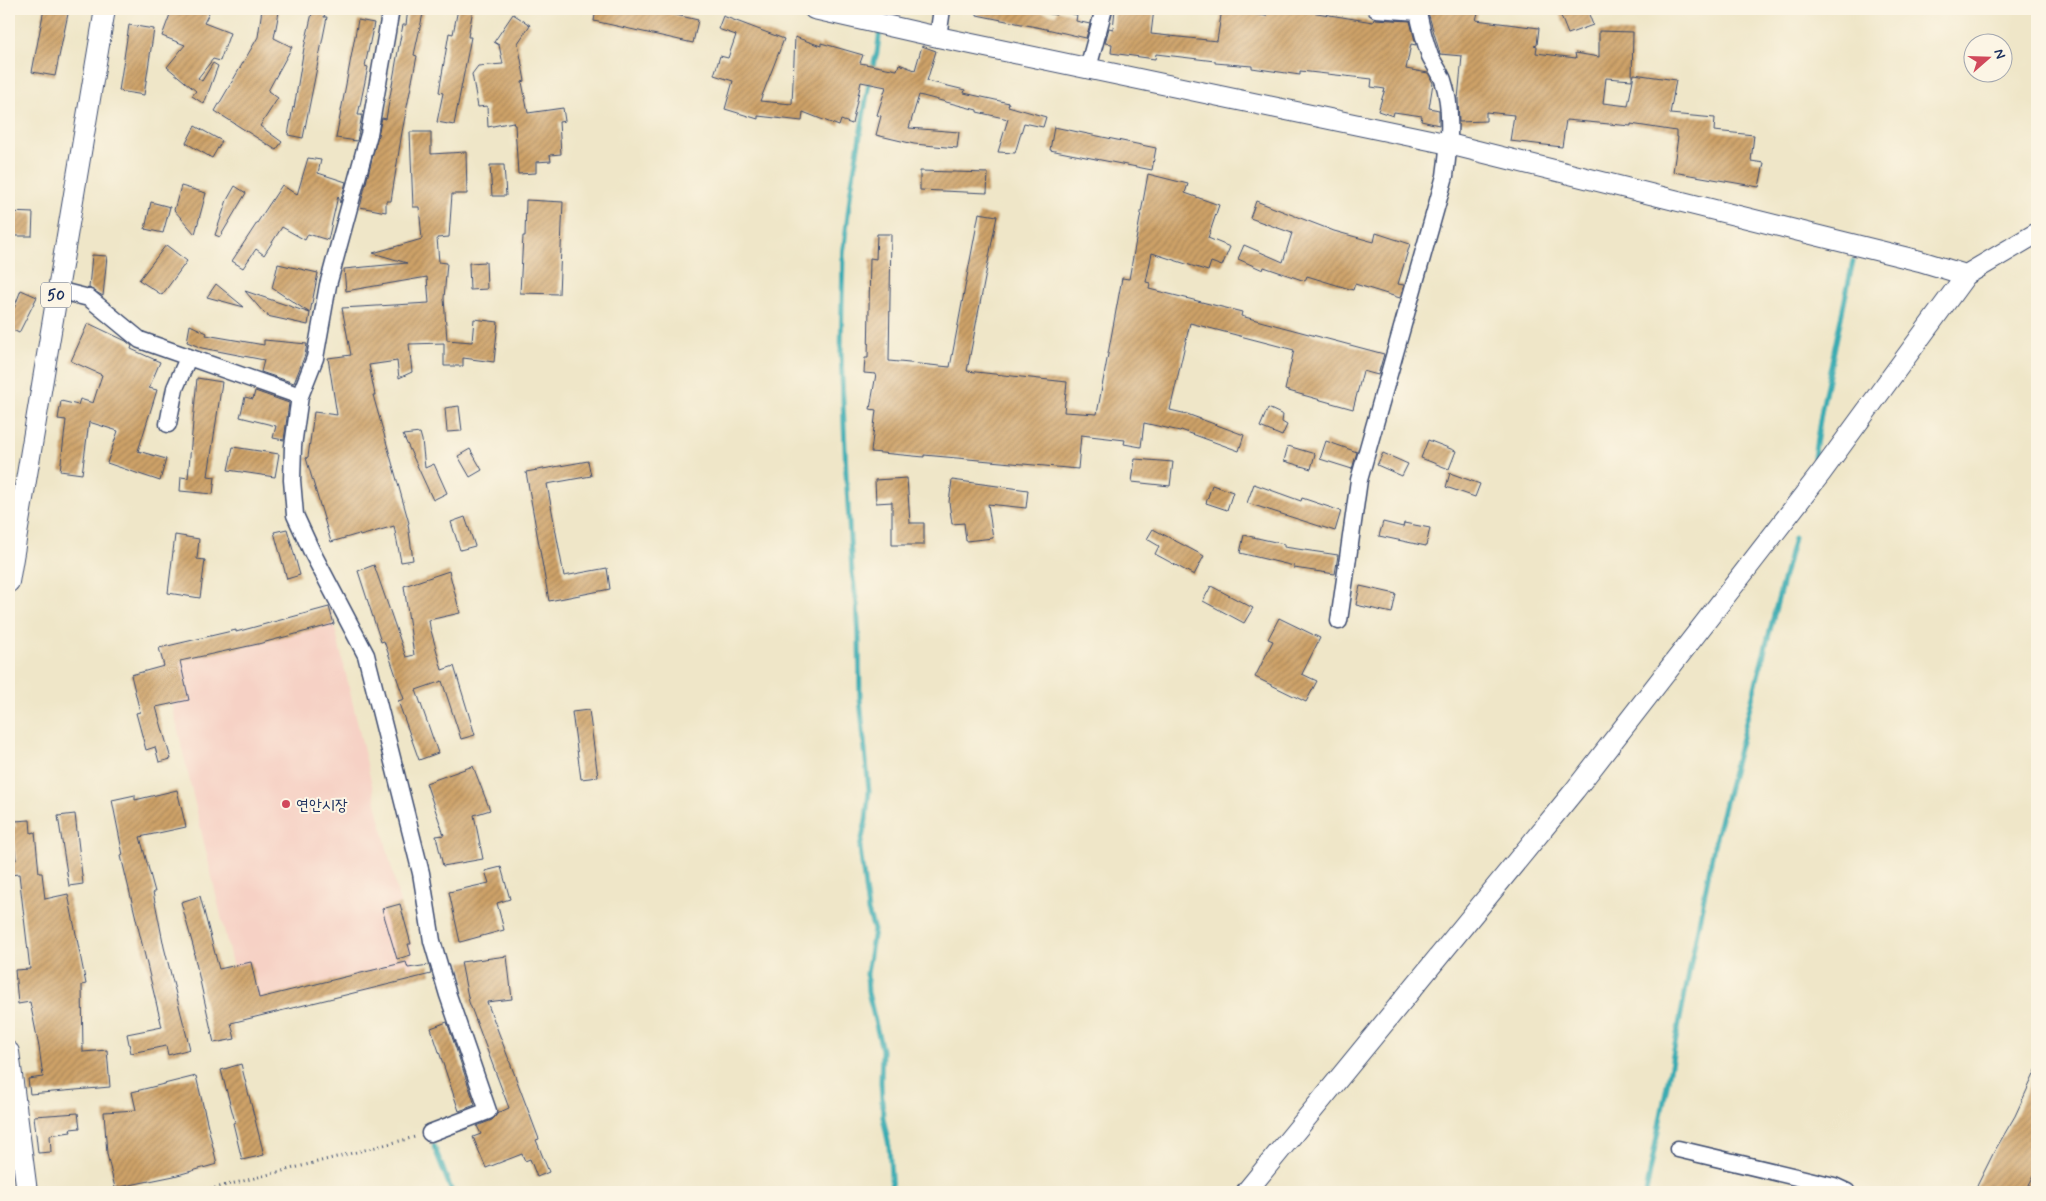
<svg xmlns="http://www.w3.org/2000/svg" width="2046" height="1201" viewBox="0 0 2046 1201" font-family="Mynerve,'Poor Story',sans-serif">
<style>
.built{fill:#f6d1c5}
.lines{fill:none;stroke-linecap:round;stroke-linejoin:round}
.stream{stroke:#3aacb2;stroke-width:5}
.building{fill:url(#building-hatch)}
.minor-casing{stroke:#3b4a6e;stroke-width:19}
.major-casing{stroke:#3b4a6e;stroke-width:22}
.path{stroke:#3b4a6e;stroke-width:3;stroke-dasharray:1 4;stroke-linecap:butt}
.minor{stroke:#fff;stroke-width:16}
.major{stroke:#fff;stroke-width:20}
.poi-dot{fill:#d1495b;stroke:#fcf5e5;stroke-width:2}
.labels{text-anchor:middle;stroke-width:4;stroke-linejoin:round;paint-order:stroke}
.shield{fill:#fcf5e5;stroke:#5e6a86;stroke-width:1}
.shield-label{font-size:15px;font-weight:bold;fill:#1b2f5e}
.poi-label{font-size:16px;fill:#1b2f5e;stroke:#fcf5e5;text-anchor:start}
</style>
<defs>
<pattern id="building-hatch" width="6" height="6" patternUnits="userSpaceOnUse" patternTransform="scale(1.25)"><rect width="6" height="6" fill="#cea268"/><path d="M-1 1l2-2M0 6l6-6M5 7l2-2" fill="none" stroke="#a68459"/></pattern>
</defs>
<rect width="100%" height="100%" fill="#fcf5e5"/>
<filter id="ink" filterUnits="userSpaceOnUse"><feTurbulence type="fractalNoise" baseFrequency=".02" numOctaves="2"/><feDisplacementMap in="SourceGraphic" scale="10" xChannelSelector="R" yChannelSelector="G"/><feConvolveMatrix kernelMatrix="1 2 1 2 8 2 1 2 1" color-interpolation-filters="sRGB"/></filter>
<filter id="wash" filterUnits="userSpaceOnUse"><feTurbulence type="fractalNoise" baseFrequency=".0096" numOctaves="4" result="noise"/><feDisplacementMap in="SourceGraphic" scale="20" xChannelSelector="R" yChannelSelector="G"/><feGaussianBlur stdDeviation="1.12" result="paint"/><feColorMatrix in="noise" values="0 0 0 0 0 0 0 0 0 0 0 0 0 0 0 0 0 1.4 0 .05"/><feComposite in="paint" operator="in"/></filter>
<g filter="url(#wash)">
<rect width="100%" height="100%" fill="#efe6c8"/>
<!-- built -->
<path class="built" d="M330 607 400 904 411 943 412 960 416 978 245 1020 159 648 254 627Z"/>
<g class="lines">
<!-- stream -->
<path class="stream" d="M881 21 882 9
M880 29 877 53 871 71 851 189 843 255 841 353 846 472 852 572 857 604 859 638 860 699 869 791 866 820 860 848 868 911 874 930 867 974 868 992 882 1050 881 1082 883 1117 889 1146 892 1192
M1814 457 1822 408 1853 261
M434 1146 452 1192
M1646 1192 1715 841 1794 538"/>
</g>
<g id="blocks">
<!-- building -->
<path class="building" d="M44 9H69L55 76 32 72Z
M172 9H198L209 13 204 23 230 33 220 61 213 59 198 78 202 81 213 63 218 66 204 104 192 96 196 91 167 67 185 45 162 36Z
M262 9 279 12 274 38 292 47 268 91 278 98 260 126 282 142 276 150 215 111 258 37Z
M313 9H326L324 17H327L303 138 288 135 293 107 294 108 304 48Z
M408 9H424L414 55 417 56 402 132 391 201H386V212L360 207 382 118 386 119 400 40 403 25H406Z
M458 9H473L468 37H471L454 125 437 122 443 93 439 92 449 33 453 34Z
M596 9H650L698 20 693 43 594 21Z
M977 9H1025L1056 15 1057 10 1077 15 1076 21 1090 24 1086 38 1051 30 977 15Z
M1115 9H1154L1151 34 1217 41 1222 9 1266 16 1267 9H1292L1373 22 1374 19 1410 21 1416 45 1411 44 1406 69 1428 73 1433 83 1429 108 1439 110V125L1421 121 1422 116 1394 112 1393 116 1378 111 1385 89 1371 87 1372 79 1300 71V75L1252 68V66L1215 63V61L1156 54 1155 59 1111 53 1112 44 1105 43 1109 28 1113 29Z
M1427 9H1479L1476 20 1539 28 1537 45 1534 46 1537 47 1536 53 1576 58 1575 53 1599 57V31L1633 32 1632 80 1606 78 1603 103 1628 106 1634 74 1676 80 1670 114 1715 118 1714 131 1754 135 1751 161 1764 163 1759 187 1673 172 1678 137H1676V131L1631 124V126L1566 120 1562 147 1510 141 1514 115 1486 112V121L1459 122 1458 99 1462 56 1440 54Z
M1558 9H1587L1593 25 1568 34Z
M513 14 530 25 518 43 525 81 522 82 528 113 563 108 565 121 559 122 561 154 550 155 551 161 536 162V173L518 174 515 125H514L513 122 488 127 487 106 478 107 472 74 478 66 503 64 499 45 494 42Z
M723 16 784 39 760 101 792 104 795 37 821 46V43L863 55 860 63 897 70 899 64 915 70 922 46 936 51 927 81 965 90 964 93 1009 103 1008 106 1046 117 1043 127 1024 123 1015 153 998 152 1008 119 977 112V110L919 95 909 128 959 132 957 148 914 144 876 135 881 116 877 115 886 87 861 82 852 124 841 120 839 126 803 112 802 121 758 116V119L725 109 733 81 714 75 720 56 728 58 736 35 718 29Z
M358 20 374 23 365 66 368 67 358 115H362L357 141 336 138Z
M129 25 154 29 144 95 119 91Z
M195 126 222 141 212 158 186 143Z
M1054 127 1156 148 1152 170 1050 150Z
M410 132H431V154L466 152 467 194H452L449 237 437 238 439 262 447 263 444 298 447 340 472 342 474 319 498 322 494 362 463 358V366H444V343L409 344 412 372 399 378 397 361 369 365 375 395H373L409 523 408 524 413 560 401 562 394 526 360 536 359 534 331 542 306 458 308 457 314 412 337 415 328 358 351 355 342 308 429 303 427 277 346 291 344 269 407 263 373 253 422 239 419 207H413Z
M308 158 321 160 318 173 346 182 340 203 338 196 328 240 308 234 305 240 282 227 264 255 256 249 243 268 232 261 282 185 297 195Z
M490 165H504L506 196H492Z
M920 171 988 173 987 193 920 190Z
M1148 174 1188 184 1185 193 1219 205 1208 238 1230 247 1222 266 1211 262 1208 271 1152 253 1146 282 1150 283 1149 289 1242 312 1241 316 1384 354 1378 375 1363 371 1353 409 1285 390 1294 350 1190 323 1170 410 1187 414 1244 435 1239 451 1181 430 1180 431 1144 423 1141 447 1124 444 1125 440 1081 435 1078 469 924 455V457L871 452 876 410 870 409 876 374 864 373 865 358H868L870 258 876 259 877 234H891L889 361 950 367 979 213 997 216 967 371 1067 382 1064 412 1097 414 1122 278 1129 279Z
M181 186 206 193 195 234 174 210Z
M235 186 246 193 220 237 215 235 227 200Z
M526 200 563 202 559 294 520 293 523 236H525Z
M1256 201 1334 231 1374 242 1376 233 1410 244 1398 284 1404 285 1400 298 1355 284 1353 290 1307 276 1305 281 1264 267 1263 270 1238 259 1244 245 1283 262 1292 233 1250 218Z
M151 202 170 207 163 233 145 229Z
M9 212 33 213 32 236H9Z
M166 245 187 261 162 295 139 280Z
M92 255 107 256 103 296 89 288Z
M486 262 487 289 470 290 469 263Z
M278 264 318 273 310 313 272 288Z
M216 284 244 307 207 297Z
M21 290 37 297 19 333 9 328V306L14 308Z
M245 291 310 313 308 325 267 316 268 314 264 313Z
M88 323 126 341 132 346 131 349 160 362 149 388 157 390 138 451 166 459 160 481 107 463 118 431 89 422 82 474 60 471 66 420 58 419 61 401 78 405 80 399 93 403 102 375 71 361Z
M190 325 207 333 206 335 264 345V340L307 344 305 355 294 383 261 372 264 360 202 348 187 342Z
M197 378 222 382 208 476 215 477 213 494 180 491 181 477 188 478Z
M255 391 289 403 284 440 273 438 276 426 240 417 245 397 253 399Z
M459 406 462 431 447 432 445 408Z
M1268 408 1283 415 1282 422 1287 425 1282 436 1260 427Z
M420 433 422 440 425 468 434 464 447 493 433 500 403 435Z
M1428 440 1456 451 1449 469 1421 458Z
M1326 441 1357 452 1352 469 1320 459Z
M1288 446 1315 454 1311 469 1284 461Z
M233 447 279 454 275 477 228 470Z
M470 449 482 470 470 477 458 456Z
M1383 453 1408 464 1402 476 1377 465Z
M1135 459 1173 462 1170 486 1132 482Z
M588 461 591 476 547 484 564 576 607 568 610 589 549 601 526 472Z
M1450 473 1480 484 1475 497 1446 487Z
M907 478 910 523H924V545H892V502L876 503 875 480Z
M952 480 1028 490 1026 508 988 504 993 538 966 541 964 523 952 524 949 502Z
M1254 484 1301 501 1302 498 1341 511 1335 531 1247 503Z
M1212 485 1233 492 1227 510 1206 503Z
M465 517 475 546 460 550 451 522Z
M1383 522 1403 527 1404 523 1430 528 1426 546 1379 536Z
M287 529 300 575 287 579 274 532Z
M1153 529 1204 556 1194 575 1155 554 1159 546 1147 539Z
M175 535 199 539 197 559 205 560 200 598 168 593Z
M1244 535 1284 544V547L1338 555 1335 574 1294 568V566L1240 553Z
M374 565 406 657 414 655 404 586 449 571 460 613 429 620 430 627 442 670 454 666 475 735 461 739 442 681 416 690 438 753 419 760 398 701 404 699 384 641 381 642 358 571Z
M1211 586 1253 608 1244 623 1203 601Z
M1360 586 1396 594 1392 613 1356 605Z
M329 607 334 624 258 644 180 661 189 700 156 707 171 759 159 762 155 747 146 750 136 713 140 712 131 675 164 666 159 648 236 630V632Z
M1279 618 1320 638 1302 674 1317 681 1306 702 1255 677 1273 641 1268 639Z
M589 710 598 777 581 779 572 712Z
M473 766 490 810 474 815 483 859 443 866 436 836 444 835 426 783Z
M177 790 186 827 140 837 155 892H153L164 947 190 1049 168 1055 166 1046 131 1053 127 1034 162 1027 121 856 123 855 112 800 135 795V800Z
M75 814 83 884 69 886 58 816Z
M30 820 31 833 35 832 39 873H42L45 899 68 894 86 984 82 985 83 1052 107 1050 110 1087 30 1094 28 1079 43 1077 39 1047 30 1002 18 1004 15 970 30 969 19 874 9 875V861L16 860 12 827H16L15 821Z
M501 867 510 899 497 903 504 930 460 942 449 892 489 883 485 871Z
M200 896 219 969 251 962 259 998 406 962 408 968 429 965 431 974 231 1023 235 1039 214 1043 194 954 195 953 181 902Z
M400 904 411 944H408L411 955 397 959 382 909Z
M507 956 512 999 487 1002 539 1139 536 1140 549 1172 537 1177 530 1159 525 1161 522 1154 486 1168 473 1137 481 1134 477 1126 492 1120 498 1113 509 1108 469 1002 461 962Z
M447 1022 475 1105 459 1111 431 1028Z
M241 1064 264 1155 242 1160 233 1123 235 1122 221 1070Z
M2037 1068V1170L2025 1192H1974L1994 1152 2015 1116Z
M196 1076 217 1164 174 1176 115 1188 107 1154 104 1112 136 1110 132 1092Z
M78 1113 80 1128 70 1129 71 1132 50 1135 51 1152 38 1153 34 1116Z"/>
</g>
</g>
<g filter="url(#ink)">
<use href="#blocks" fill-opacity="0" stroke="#3b4a6e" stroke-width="1"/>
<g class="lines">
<!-- minor casing -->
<g class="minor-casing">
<path id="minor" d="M391 9 369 134 328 285 315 358 300 396 293 446 292 480 295 515 312 552 366 655 421 873 432 941 448 995 488 1111 430 1133
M938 37 942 9
M1088 68 1104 9
M57 290 89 298 140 340 300 396
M168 424 175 388 188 358
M1339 621 1359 480 1445 176C1449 146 1453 109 1443 80 1440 72 1434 64 1430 56 1425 42 1421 27 1418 12L1376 9
M1678 1149 1834 1186 1847 1192"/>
</g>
<!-- major casing -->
<g class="major-casing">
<path id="major" d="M814 9 938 37 1449 144 1920 261 1966 275 2037 233
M9 582 105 9
M9 1052 27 1192
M1246 1192 1575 790 1821 473 1966 275"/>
</g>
<!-- path -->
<path class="path" d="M200 1192 415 1137"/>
<!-- minor -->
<use href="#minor" class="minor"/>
<!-- major -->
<use href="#major" class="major"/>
</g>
</g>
<!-- markers -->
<circle class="poi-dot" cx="286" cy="804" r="5"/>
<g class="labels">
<!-- shield labels -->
<rect class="shield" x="41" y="282.5" width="30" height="25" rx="4"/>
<g class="shield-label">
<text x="56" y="300">50</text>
</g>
<!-- poi labels -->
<g class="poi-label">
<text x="296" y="810">연안시장</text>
</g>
</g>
<!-- margin -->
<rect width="2046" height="1201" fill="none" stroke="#fcf5e5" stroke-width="30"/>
<!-- north arrow -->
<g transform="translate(1988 58) rotate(70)"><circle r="24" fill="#fcf5e5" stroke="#a2a6af"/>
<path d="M0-4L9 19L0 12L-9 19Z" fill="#d1495b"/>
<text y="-8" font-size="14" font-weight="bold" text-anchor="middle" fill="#1b2f5e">N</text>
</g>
</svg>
